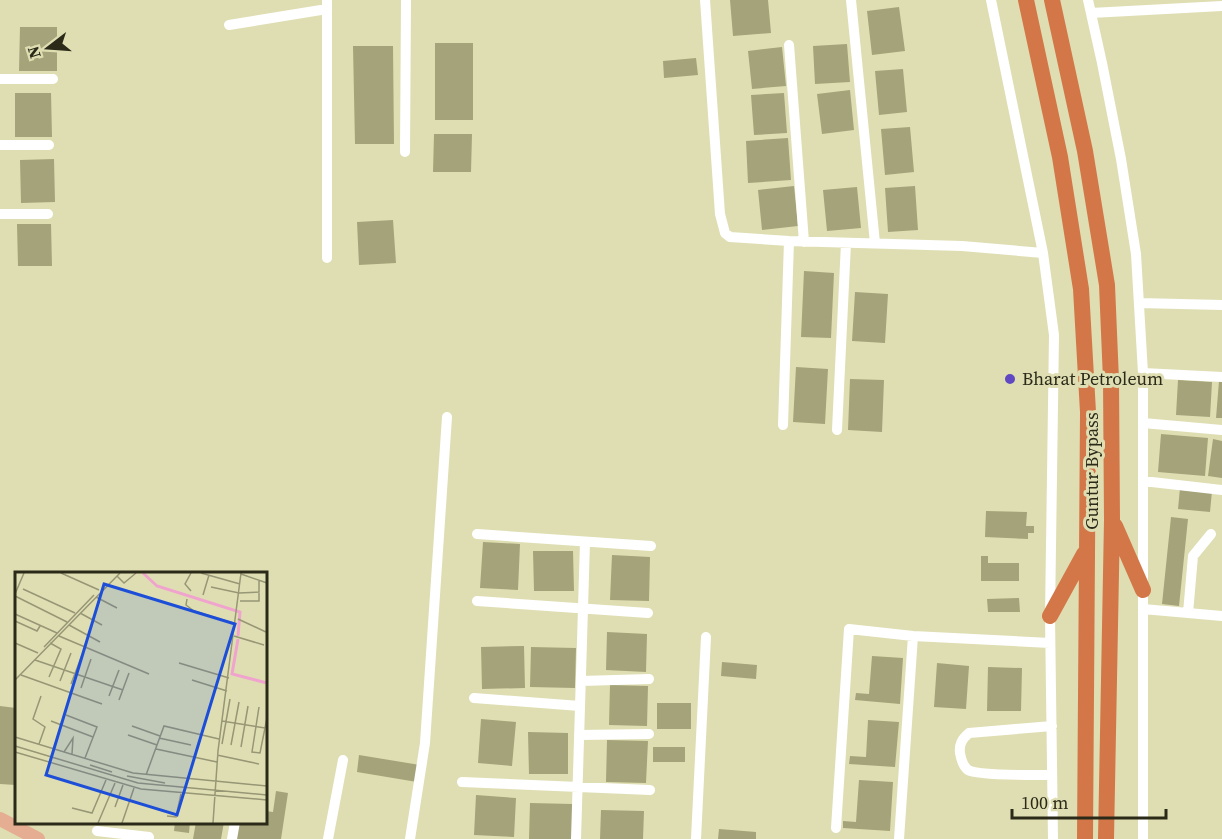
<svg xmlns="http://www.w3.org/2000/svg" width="1222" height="839" viewBox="0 0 1222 839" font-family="'Source Serif 4',serif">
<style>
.building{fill:#a4a379}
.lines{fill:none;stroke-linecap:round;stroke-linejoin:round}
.minor{stroke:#fff;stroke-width:10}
.major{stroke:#e5ad91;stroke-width:14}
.highway{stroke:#d47748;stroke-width:16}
.poi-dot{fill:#5f48c1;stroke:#dfdeb3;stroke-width:2}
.labels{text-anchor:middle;stroke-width:6;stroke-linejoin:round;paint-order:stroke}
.poi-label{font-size:18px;fill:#2b2a19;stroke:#dfdeb3;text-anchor:start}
.street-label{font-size:18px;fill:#2b2a19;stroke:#dfdeb3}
.inset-river{fill:none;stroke:#f0a4cd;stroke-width:3}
.inset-road{fill:none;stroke:#979675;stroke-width:1.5}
.view{fill:#1d4ed8;fill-opacity:0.15;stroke:#1d4ed8;stroke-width:3}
.inset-edge{fill:none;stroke:#2b2a19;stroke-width:3}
</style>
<rect width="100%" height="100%" fill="#dfdeb3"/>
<!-- building -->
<path class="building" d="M730 0H768L771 33 733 36Z
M899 7 905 51 872 55 867 11Z
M20 27H57V71H19Z
M435 43H473V120H435Z
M847 44 850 82 815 84 813 46Z
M353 46H393L394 144H355Z
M782 47 786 86 752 89 748 51Z
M696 58 698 75 664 78 663 61Z
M903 69 907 112 879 115 875 71Z
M850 90 854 130 822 134 817 94Z
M15 93H51L52 137H15Z
M784 93 787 133 754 135 751 95Z
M910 127 914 172 885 175 881 129Z
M434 134H472L471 172H433Z
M788 138 791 180 748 183 746 141Z
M54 159 55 202 21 203 20 160Z
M794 186 798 226 762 230 758 190Z
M915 186 918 230 888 232 885 188Z
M857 187 861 228 827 231 823 190Z
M393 220 396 263 359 265 357 222Z
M17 224H51L52 266H18Z
M804 271 834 273 831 338 801 337Z
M855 292 888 294 885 343 852 341Z
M796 367 828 369 825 424 793 422Z
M850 379 884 380 882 432 848 430Z
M1178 380 1212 382 1210 417 1176 415Z
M1219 381H1222V418H1216Z
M1161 434 1208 438 1205 476 1158 472Z
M1213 439 1222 441V478L1208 476Z
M1180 488 1212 491 1210 512 1178 509Z
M986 511 1027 512 1026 526H1034V533H1028V539L985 537Z
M1171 517 1188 519 1179 606 1162 604Z
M483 542 520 544 518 590 480 588Z
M533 551H573L574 591H534Z
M612 555 650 557 649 601 610 600Z
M981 556H988V563H1019V581H981Z
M1019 598 1020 612H988L987 599Z
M607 632 647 634 646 672 606 670Z
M524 646 525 688 482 689 481 647Z
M531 647 576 648 575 688 530 687Z
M872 656 903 658 900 704 855 700 856 693 869 694Z
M722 662 757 665 756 679 721 676Z
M937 663 969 666 966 709 934 707Z
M988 667 1022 668 1021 711H987Z
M610 685 648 686 647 726 609 725Z
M657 703H691V729H657Z
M0 706 16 708V785L0 784Z
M481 719 516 722 512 766 478 763Z
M868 720 899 722 895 767 849 764 850 756 866 757Z
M528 732 568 733V774H529Z
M607 740 648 741 646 783 606 782Z
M653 747H685V762H653Z
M359 755 420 765 417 782 357 772Z
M859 780 893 782 890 831 843 828V821L856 822Z
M276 791 288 793 281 839H236L238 822H266V811L273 812Z
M476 795 516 798 514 837 474 835Z
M530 803 573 804 572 839H529Z
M601 810 644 811 643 839H600Z
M175 822H190L189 833 174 831Z
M196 822H224L221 839H193Z
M719 829 756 832V839H718Z"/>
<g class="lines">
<!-- minor -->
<path class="minor" d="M327 0V258
M705 0 720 214 725 233 730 237 789 241 962 246 1043 253
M851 0 875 243
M991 0 1043 253 1054 335 1050 616 1053 839
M1088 0 1102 63 1121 159 1136 254 1143 373V839
M1091 13 1222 6
M229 25 327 9
M789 45 804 242
M0 79H53
M0 145H49
M405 152 406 0
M0 214H48
M1139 303 1222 305
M1143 373 1222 377
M1143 423 1222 430
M783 425 789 241
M837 430 846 243
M1143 481 1222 490
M477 534 651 546
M477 601 648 613
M1143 609 1222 616
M1188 613 1193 556 1211 534
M581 681 649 679
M474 698 580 706
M1052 726 969 733C962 739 959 744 960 753 961 759 963 766 968 770 978 776 1037 775 1052 775
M579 735 649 734
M462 782 650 790
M836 828 849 629 913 636 1050 643
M97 831 149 837
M232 839 235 822
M328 839 343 760
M410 839 425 743 447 417
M576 839 585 542
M696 839 706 637
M899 839 913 636"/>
<!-- major -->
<path class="major" d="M0 819 38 839"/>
<!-- highway -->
<path class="highway" d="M1026 0 1060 157 1081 289 1088 412 1085 839
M1052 0 1085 151 1107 285 1111 380 1112 520 1106 839
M1115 526 1143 590
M1050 616 1084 554"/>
</g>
<!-- markers -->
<circle class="poi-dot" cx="1010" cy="379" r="6"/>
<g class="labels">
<!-- poi labels -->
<g class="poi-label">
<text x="1022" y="385">Bharat Petroleum</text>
</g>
<!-- street labels -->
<g class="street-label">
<text transform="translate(1092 471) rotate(-90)" y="6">Guntur Bypass</text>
</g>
</g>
<!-- overview -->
<g transform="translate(15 572)">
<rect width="252" height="252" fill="#dfdeb3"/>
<path class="inset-river" d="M128 1 142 14 225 40 223 64M223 67 217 102 252 111"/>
<path class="inset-road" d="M46 1 84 18M176 1 170 12 176 19M186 1 225 12M226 2 252 11M102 4 109 11 121 1M196 15 224 21 244 20V8M8 17 60 41M0 22 9 1M188 23 194 3M0 24 52 50M81 25 102 36M172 27 171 33 179 39 221 52M225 29H244V20M65 41 87 53M0 42 42 61M223 47 251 60M0 49 22 59 25 54M54 53 85 70M44 64 134 102M219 64 249 73M0 71 23 81M29 75 79 23M20 88 108 118M164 91 214 106M6 103 87 132M34 105 46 77 35 71M0 108 105 1M177 108 212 119M45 109 56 81M56 112 67 83M66 116 76 87M94 124 104 98M104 128 114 101M244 135 237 180 245 181 252 146M51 143 82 155 70 186M36 149 78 165M207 149 250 156M117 154 145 164M113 163 142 173M0 165 118 201 252 214M144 166 176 173M24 172 30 155 18 147 26 124M207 172 215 127M216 173 224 130M0 174 123 211 252 223M226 175 233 134M141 177 202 190M0 180 126 217 252 228M49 180 58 166 57 182M202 183 244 192M75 193 97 200M131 203 149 154 204 167M112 204 150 211M100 235 108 213M57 236 77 241 91 208M152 244 161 245 166 222M83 251 100 211M107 251 119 216M198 251 203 179 226 1"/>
<path class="view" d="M89 12 220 52 162 243 31 203Z"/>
<rect width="252" height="252" class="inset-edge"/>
</g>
<!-- north arrow -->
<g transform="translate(48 48) rotate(253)" stroke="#dfdeb3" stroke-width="4.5" paint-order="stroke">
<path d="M0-4.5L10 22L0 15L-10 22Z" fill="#2b2a19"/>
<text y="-9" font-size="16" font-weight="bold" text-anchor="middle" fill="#2b2a19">N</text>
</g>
<!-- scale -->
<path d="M1012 809v9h154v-9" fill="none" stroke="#2b2a19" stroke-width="3"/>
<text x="1021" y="809" font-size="18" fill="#2b2a19" stroke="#dfdeb3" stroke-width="4.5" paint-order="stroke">100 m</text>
</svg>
